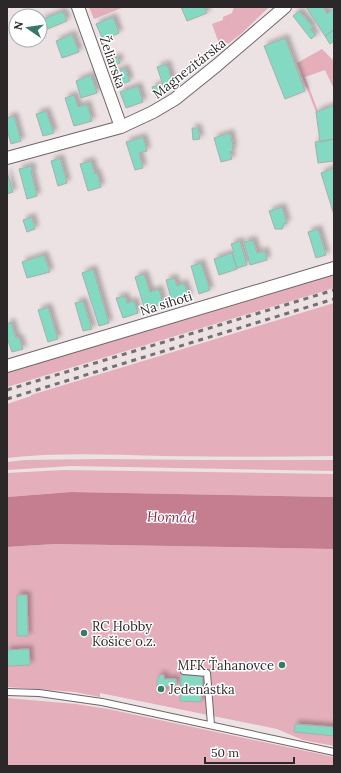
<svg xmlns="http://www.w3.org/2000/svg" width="341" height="773" viewBox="0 0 341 773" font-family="Lora,serif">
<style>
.green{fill:#e4afbb}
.water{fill:#c47e90}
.building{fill:#84d9c2;stroke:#a6b0ad;filter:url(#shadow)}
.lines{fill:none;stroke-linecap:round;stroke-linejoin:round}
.lane-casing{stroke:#6f6567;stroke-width:8}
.street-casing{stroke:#6f6567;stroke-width:14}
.lane{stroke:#fff;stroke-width:6}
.street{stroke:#fff;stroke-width:12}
.rail{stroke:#766f70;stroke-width:3;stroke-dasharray:5 5;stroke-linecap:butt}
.poi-dot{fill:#387969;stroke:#fff;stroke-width:1.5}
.labels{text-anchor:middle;stroke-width:3;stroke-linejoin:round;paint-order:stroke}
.street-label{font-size:13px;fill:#2c2728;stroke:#fff}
.poi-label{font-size:13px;fill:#2c2728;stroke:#fff;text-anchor:start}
.water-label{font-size:14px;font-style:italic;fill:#87314c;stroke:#fff}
</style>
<defs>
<filter id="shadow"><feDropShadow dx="3.5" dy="-3.5" stdDeviation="2" flood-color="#0004"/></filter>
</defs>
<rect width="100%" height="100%" fill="#ece1e3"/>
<!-- green -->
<path class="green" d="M89 7H124L94 19Z
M234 7H269L241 34 221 49 212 24 223 20V17L232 13Z
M322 49 334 61V89L325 70 305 77 318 111 316 112 297 63Z
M334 274V288L7 387V372Z
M334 303V456C277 457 221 457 164 456 112 455 59 452 7 458V404L31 396V395Z
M102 459 201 460H334V471L71 466 7 470V462L25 460Z
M64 470 334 474V497L71 492 7 497V473Z
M55 544 334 549V746L303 740 277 729 100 693V697L75 692 7 687V547Z
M7 698 76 704 108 709 334 757V766H7Z"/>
<!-- water -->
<path class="water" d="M71 492 334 497V549L55 544 7 547V497Z"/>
<!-- building -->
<path class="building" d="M181 7H204L207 13 187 21Z
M306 7H323L327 14 334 8V30L325 36Z
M63 11 67 21 45 30 41 20Z
M299 11 313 27 310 29 316 35 311 39 293 16Z
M113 17 119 33 103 40 96 24Z
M334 30V41L330 44 325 36Z
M72 34 79 52 62 58 56 41Z
M285 38 305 91 285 99 264 46Z
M118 57 120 63 110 68 107 61Z
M167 64 174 88 165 91 157 67Z
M125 68 130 81 117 86 113 73Z
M91 75 97 93 81 98 76 81Z
M163 84 166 94 156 98 152 87Z
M138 86 143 102 126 108 120 92Z
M74 95 78 107 87 104 92 121 74 126 65 98Z
M334 105V139L320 142 316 112Z
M46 111 54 133 43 136 36 114Z
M14 116 21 141 11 144 7 129V118Z
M192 128H198L200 139 193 140Z
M230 133 233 146 232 147 233 151 230 152 232 159 221 162 214 138Z
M143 137 147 151 139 153 143 168 135 170 126 142Z
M334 139V161L318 163 315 142Z
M60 158 67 183 58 186 51 161Z
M91 161 95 174 97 173 101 187 88 191 80 164Z
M31 166 33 171H31L37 196 27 199 19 169Z
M334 168V215L321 173Z
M7 172 13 192 7 194Z
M282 207 287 223 283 224 284 226 282 229H275L269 211Z
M32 217 35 229 27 232 23 220Z
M318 229 326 255 316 258 308 232Z
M253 240 257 253 265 251 267 260 250 265 244 242Z
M240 241 247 265 237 268 232 253 234 252 231 244Z
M232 253 237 269 219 275 214 259Z
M44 255 50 272 27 278 22 262Z
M201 263 210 290 199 294 191 266Z
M93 269 109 323 99 326 82 273Z
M144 274 150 292 159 289 163 304 145 310 135 277Z
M174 278 177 286 184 283 189 297 172 302 166 280Z
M125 296 127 303 134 301 138 313 123 318 116 298Z
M83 301 92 329 83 331 75 303Z
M48 307 58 339 48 342 38 310Z
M11 322 16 338H19L23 349 12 352 7 338V324Z
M17 595H27L28 636H17Z
M29 649 30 665 7 666V650Z
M159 675H164V679H176V686H164V693H157V678H159Z
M181 675 203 676 201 702 180 701Z
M295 724 334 727V736L294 732Z"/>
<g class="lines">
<!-- lane casing -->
<g class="lane-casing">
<path id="lane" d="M184 671 207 673 211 725
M7 692 39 693 102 702 334 752"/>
</g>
<!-- street casing -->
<g class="street-casing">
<path id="street" d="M78 7 121 127
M7 158 121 127 153 112 175 99 216 66 285 7
M7 366 334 268"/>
</g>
<!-- lane -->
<use href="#lane" class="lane"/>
<!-- street -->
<use href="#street" class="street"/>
<!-- rail -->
<path class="rail" d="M7 390 334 290
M7 399 334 299"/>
</g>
<!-- markers -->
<g class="poi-dot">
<circle cx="84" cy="633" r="4"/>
<circle cx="282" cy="665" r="4"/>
<circle cx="161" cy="689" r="4"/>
</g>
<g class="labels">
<!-- street labels -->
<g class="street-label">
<text transform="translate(113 62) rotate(71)" y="5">Želiarska</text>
<text transform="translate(189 68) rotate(-38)" y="5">Magnezitárska</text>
<text transform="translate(166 303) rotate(-17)" y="5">Na sihoti</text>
</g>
<!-- poi labels -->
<g class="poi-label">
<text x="92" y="631">RC Hobby<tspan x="92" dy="15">Košice o.z.</tspan></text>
<text x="274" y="670" text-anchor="end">MFK Ťahanovce</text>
<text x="169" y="694">Jedenástka</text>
</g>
<!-- water labels -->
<g class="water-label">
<text transform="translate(171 517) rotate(2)" y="5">Hornád</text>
</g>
</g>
<!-- border -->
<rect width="341" height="773" fill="none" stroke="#2c2728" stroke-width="16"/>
<!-- north arrow -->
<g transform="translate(28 28) rotate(283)"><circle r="19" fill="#ffffff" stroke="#aba9a9"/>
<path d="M0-3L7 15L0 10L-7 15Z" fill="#387969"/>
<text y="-6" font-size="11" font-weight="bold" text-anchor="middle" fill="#2c2728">N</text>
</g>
<!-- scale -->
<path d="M205 757v6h89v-6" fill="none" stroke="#2c2728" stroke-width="2"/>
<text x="211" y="757" font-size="12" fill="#2c2728" stroke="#ffffff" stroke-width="3" paint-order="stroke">50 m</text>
</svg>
